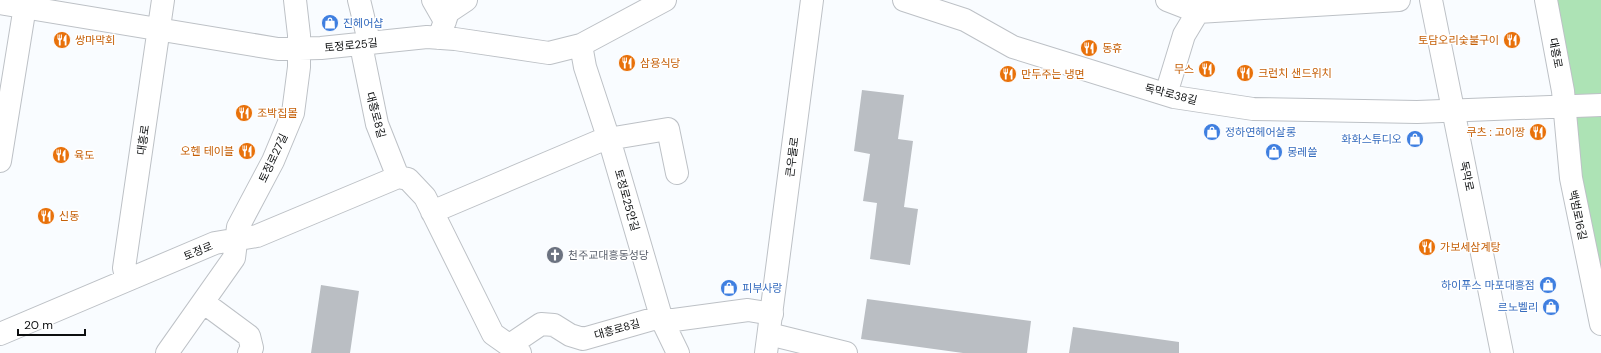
<svg xmlns="http://www.w3.org/2000/svg" width="1601" height="353" viewBox="0 0 1601 353" font-family="'DM Sans','Noto Sans KR',sans-serif">
<style>
.green{fill:#ade3b5}
.building{fill:#babec3}
.lines{fill:none;stroke-linecap:round;stroke-linejoin:round}
.street-casing{stroke:#bdc1c6;stroke-width:24}
.secondary-casing{stroke:#bdc1c6;stroke-width:24}
.street{stroke:#fff;stroke-width:22}
.secondary{stroke:#fff;stroke-width:22}
.labels{text-anchor:middle;stroke-width:3;stroke-linejoin:round;paint-order:stroke}
.shop-label{font-size:11px;fill:#366cbe;stroke:#fff;text-anchor:start}
.food-label{font-size:11px;fill:#c56008;stroke:#fff;text-anchor:start}
.street-label{font-size:11px;fill:#0d0f10;stroke:#fff}
.worship-label{font-size:11px;fill:#5b616d;stroke:#fff;text-anchor:start}
</style>
<rect width="100%" height="100%" fill="#f9fcff"/>
<!-- green -->
<path class="green" d="M1546 0H1601V284Z"/>
<!-- building -->
<path class="building" d="M862 90 904 95 898 139 913 141 904 207 918 209 910 265 870 259 877 203 863 201 870 154 854 151Z
M321 285 359 291 350 353H311Z
M867 299 1031 321 1027 353H963L861 339Z
M1073 327 1179 342V353H1069Z"/>
<g class="lines">
<!-- street casing -->
<g class="street-casing">
<path id="street" d="M359 0 367 33 363 55 377 124 398 177
M433 0 445 21
M904 0 965 20 1013 47 1174 97 1253 109 1417 112 1601 105
M1167 0 1198 12 1399 0
M1546 0 1563 91 1571 178 1601 324
M0 3 278 49 321 48 427 37 455 39 549 53 581 45 665 0
M439 38 448 12 466 0
M581 45 585 67 612 149 662 320 678 353
M1166 94 1184 35 1205 0
M398 177 408 179 425 197 493 334 520 353
M432 212 602 140 668 129 677 173
M127 280 124 268 163 0
M203 302 249 336 252 348 249 353
M0 334 215 243 257 236 398 177
M769 334 846 353
M510 345 541 324 554 325 570 335 583 339 653 319 674 320 748 310 772 314
M167 353 234 258 238 227 273 161 293 113 299 67V35L295 0"/>
</g>
<!-- secondary casing -->
<g class="secondary-casing">
<path id="secondary" d="M1431 0 1502 353
M0 161 26 0
M766 353 812 0"/>
</g>
<!-- street -->
<use href="#street" class="street"/>
<!-- secondary -->
<use href="#secondary" class="secondary"/>
</g>
<!-- icons -->
<defs>
<g id="shop-disc" transform="scale(0.9)"><circle r="9.5" fill="#3f7fe0" stroke="#fff"/><path d="M-5-2.5h2.3a2.7 3.5 0 0 1 5.4 0H5L5.5 6h-11ZM-1.5-2.5h3a1.5 2.3 0 0 0-3 0Z" fill="#fff"/></g>
<g id="restaurant-disc" transform="scale(0.9)"><circle r="9.5" fill="#e8710a" stroke="#fff"/><path d="M-5-6h1v4h1v-4h1v4h1v-4h1v5L-1.5 .5V6h-2V.5L-5-1ZM5-6V6H3V1.5H1.5Q1.5-4 5-6Z" fill="#fff"/></g>
<g id="church-disc" transform="scale(0.9)"><circle r="9.5" fill="#6b7280" stroke="#fff"/><path d="M-1.2-6h2.4v3.5h3.3v2.4h-3.3V6h-2.4V-.1h-3.3v-2.4h3.3Z" fill="#fff"/></g>
</defs>
<g fill-rule="evenodd">
<use href="#shop-disc" x="330" y="23"/>
<use href="#restaurant-disc" x="62" y="40"/>
<use href="#restaurant-disc" x="1512" y="40"/>
<use href="#restaurant-disc" x="1089" y="48"/>
<use href="#restaurant-disc" x="627" y="63"/>
<use href="#restaurant-disc" x="1207" y="69"/>
<use href="#restaurant-disc" x="1245" y="73"/>
<use href="#restaurant-disc" x="1008" y="74"/>
<use href="#restaurant-disc" x="244" y="113"/>
<use href="#shop-disc" x="1212" y="132"/>
<use href="#restaurant-disc" x="1538" y="132"/>
<use href="#shop-disc" x="1415" y="139"/>
<use href="#restaurant-disc" x="247" y="151"/>
<use href="#shop-disc" x="1274" y="152"/>
<use href="#restaurant-disc" x="61" y="155"/>
<use href="#restaurant-disc" x="46" y="216"/>
<use href="#restaurant-disc" x="1427" y="247"/>
<use href="#church-disc" x="555" y="255"/>
<use href="#shop-disc" x="1548" y="285"/>
<use href="#shop-disc" x="729" y="288"/>
<use href="#shop-disc" x="1551" y="307"/>
</g>
<g class="labels">
<!-- shop labels -->
<g class="shop-label">
<text x="343" y="27">진헤어샵</text>
<text x="1225" y="136">정하연헤어살롱</text>
<text x="1402" y="143" text-anchor="end">화화스튜디오</text>
<text x="1287" y="156">몽레쓸</text>
<text x="1535" y="289" text-anchor="end">하이푸스 마포대흥점</text>
<text x="742" y="292">피부사랑</text>
<text x="1538" y="311" text-anchor="end">르노벨리</text>
</g>
<!-- food labels -->
<g class="food-label">
<text x="75" y="44">쌍마막회</text>
<text x="1499" y="44" text-anchor="end">토담오리숯불구이</text>
<text x="1102" y="52">동휴</text>
<text x="640" y="67">삼용식당</text>
<text x="1194" y="73" text-anchor="end">무스</text>
<text x="1258" y="77">크런치 샌드위치</text>
<text x="1021" y="78">만두주는 냉면</text>
<text x="257" y="117">조박집몰</text>
<text x="1525" y="136" text-anchor="end">쿠츠 : 고이짱</text>
<text x="234" y="155" text-anchor="end">오헨 테이블</text>
<text x="74" y="159">육도</text>
<text x="59" y="220">신동</text>
<text x="1440" y="251">가보세삼계탕</text>
</g>
<!-- street labels -->
<g class="street-label">
<text transform="translate(351 45) rotate(-6)" y="4">토정로25길</text>
<text transform="translate(1556 53) rotate(79)" y="4">대흥로</text>
<text transform="translate(1171 94) rotate(14)" y="4">독막로38길</text>
<text transform="translate(376 115) rotate(75)" y="4">대흥로8길</text>
<text transform="translate(143 140) rotate(-82)" y="4">대흥로</text>
<text transform="translate(792 157) rotate(-83)" y="4">큰우물로</text>
<text transform="translate(273 158) rotate(-65)" y="4">토정로27길</text>
<text transform="translate(1467 176) rotate(78)" y="4">독막로</text>
<text transform="translate(627 200) rotate(74)" y="4">토정로25안길</text>
<text transform="translate(1578 215) rotate(78)" y="4">백범로16길</text>
<text transform="translate(198 251) rotate(-22)" y="4">토정로</text>
<text transform="translate(617 329) rotate(-16)" y="4">대흥로8길</text>
</g>
<!-- worship labels -->
<g class="worship-label">
<text x="568" y="259">천주교대흥동성당</text>
</g>
</g>
<!-- scale -->
<path d="M18 329v6h67v-6" fill="none" stroke="#0d0f10" stroke-width="2"/>
<text x="24" y="329" font-size="12" fill="#0d0f10" stroke="#ffffff" stroke-width="3" paint-order="stroke">20 m</text>
</svg>
